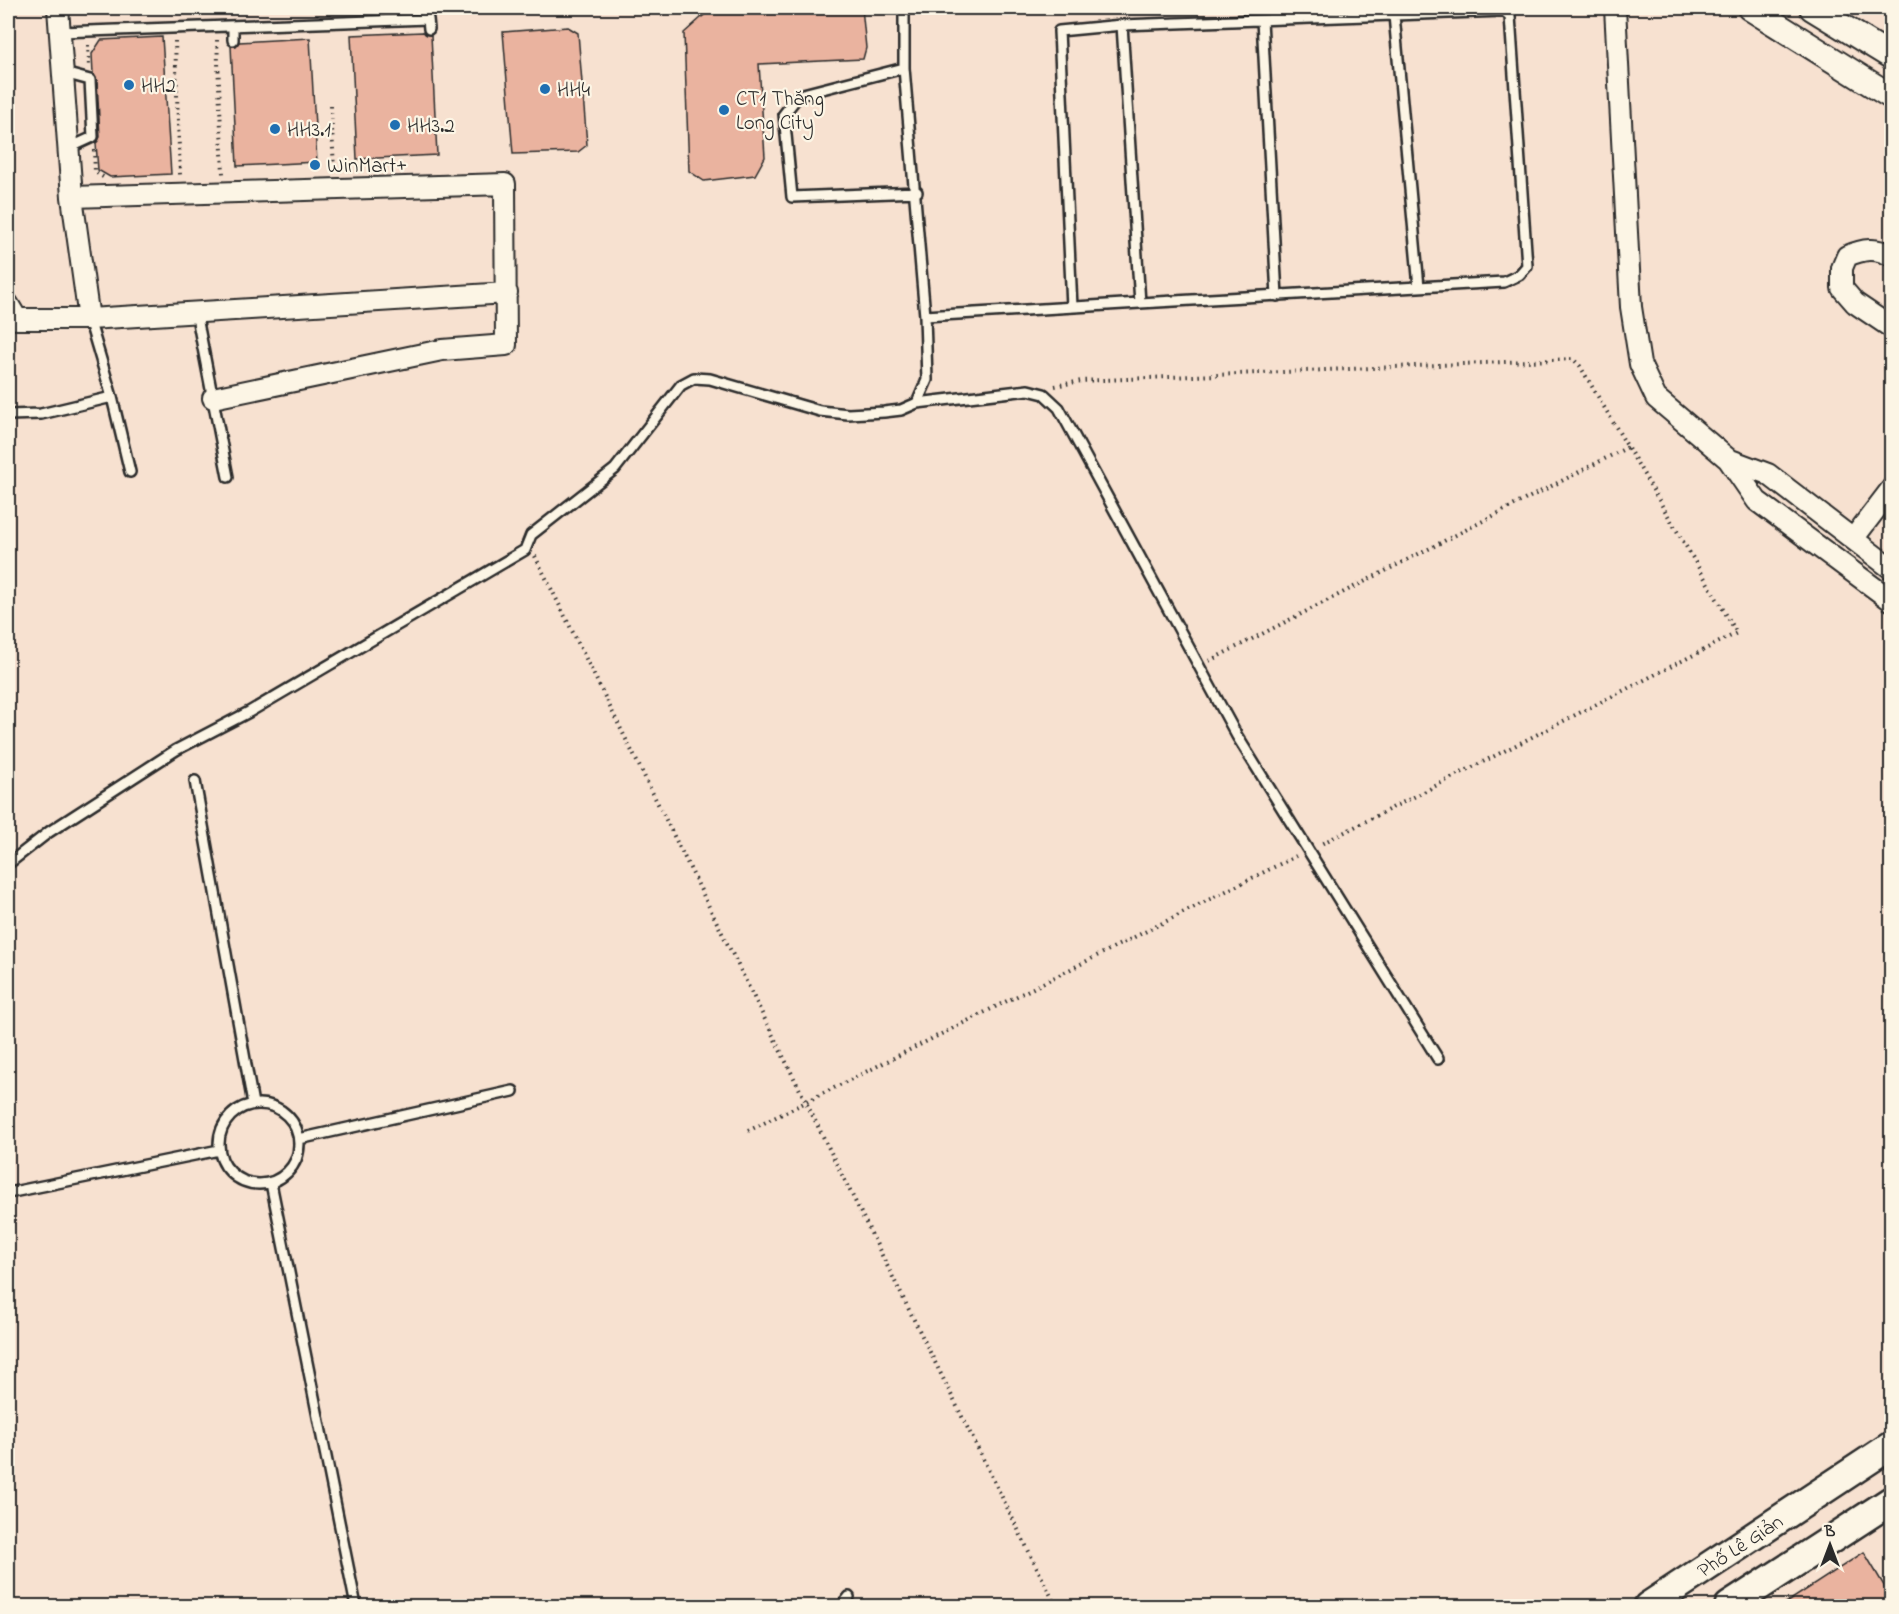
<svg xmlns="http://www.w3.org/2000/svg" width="1899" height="1614" viewBox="0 0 1899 1614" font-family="'Indie Flower',sans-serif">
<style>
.building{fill:#eab39f;stroke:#2b2b2b;stroke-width:1.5}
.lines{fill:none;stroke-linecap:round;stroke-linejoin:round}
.service-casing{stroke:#2b2b2b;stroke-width:14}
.minor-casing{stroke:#2b2b2b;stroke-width:24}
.tertiary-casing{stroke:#2b2b2b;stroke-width:28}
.secondary-casing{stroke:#2b2b2b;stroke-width:32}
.path{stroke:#2b2b2b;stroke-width:4;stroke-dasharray:1.5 4.5;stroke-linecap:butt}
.service{stroke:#fcf5e5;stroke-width:9}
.minor{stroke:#fcf5e5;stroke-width:20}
.tertiary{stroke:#fcf5e5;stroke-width:24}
.secondary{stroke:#fcf5e5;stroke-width:27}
.poi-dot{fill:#1f6fb2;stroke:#fcf5e5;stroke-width:2}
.labels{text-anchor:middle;stroke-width:4.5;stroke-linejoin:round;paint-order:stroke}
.poi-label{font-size:21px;fill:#2b2b2b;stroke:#fcf5e5;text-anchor:start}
.street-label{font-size:21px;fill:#2b2b2b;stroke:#fcf5e5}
</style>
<rect width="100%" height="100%" fill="#f7e1d0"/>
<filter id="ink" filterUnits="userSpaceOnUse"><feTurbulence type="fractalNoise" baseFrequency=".0167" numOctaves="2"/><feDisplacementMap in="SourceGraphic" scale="12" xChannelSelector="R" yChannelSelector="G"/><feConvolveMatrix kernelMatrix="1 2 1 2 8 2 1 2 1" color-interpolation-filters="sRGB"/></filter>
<g filter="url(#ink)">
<!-- building -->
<path class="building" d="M712 8H862L866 48 863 59 759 64 765 157 755 175 704 181 689 171 684 33Z
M568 27 578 33 587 145 578 152 513 154 503 32Z
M423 32 431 35 437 155 357 159 351 35Z
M162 37 171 174 110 177 98 170 96 143 100 137 97 80 93 74 92 54 101 40Z
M310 38 317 162 237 166 231 46H236L239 42Z
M1864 1552 1892 1599V1606H1781Z"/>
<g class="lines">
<!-- service casing -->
<g class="service-casing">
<path id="service" d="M1394 15 1419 287
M1262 20 1277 296
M233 26V40
M60 32 428 19 429 29
M904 68 799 95 784 114 792 197 917 192
M64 73 90 80 93 137 69 148
M1072 307 1059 31 1122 25 1504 11 1510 16 1527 266 1519 275 1504 282 1140 303
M196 312 228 477
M925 316 1140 303 1122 25
M112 397 130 472
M917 403 1028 390 1044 394 1059 408 1237 736 1438 1059
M8 415 41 414 112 397 89 319
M195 781 253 1104
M8 864 49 832 176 750 249 712 525 550 531 535 615 469 681 385 694 378 710 379 820 411 848 414 884 412 901 410 917 403 927 380 925 316 904 68V8
M219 1144a40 40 0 1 1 80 0a40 40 0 1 1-80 0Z
M299 1139 513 1091
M271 1183 356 1606
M8 1193 219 1150
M842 1606 849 1597"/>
</g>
<!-- minor casing -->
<g class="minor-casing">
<path id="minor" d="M58 8 72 197
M1615 8 1631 307 1640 364 1656 398 1728 459 1757 501 1892 601
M1892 256C1876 247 1863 249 1847 256L1842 268V288L1855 303 1892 328
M8 304 17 319H89L507 293
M89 319 72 197 505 184 506 345 442 350 213 398
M1728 459 1768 474 1892 569
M1853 539 1892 488"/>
</g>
<!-- tertiary casing -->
<g class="tertiary-casing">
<path id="tertiary" d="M1750 8 1892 97
M1812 8 1892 57"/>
</g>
<!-- secondary casing -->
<g class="secondary-casing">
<g id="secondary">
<path id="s1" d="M1648 1606 1892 1445"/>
<path d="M1729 1606 1892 1500"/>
</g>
</g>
<!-- path -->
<path class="path" d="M217 40 223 174
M175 41 180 175
M88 45 89 67
M331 106 334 171
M94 150 95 172 103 177
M1055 386 1081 381 1573 359 1580 366 1737 633 1319 845
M535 556 1056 1606
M1209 661 1628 447
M748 1131 1296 856"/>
<!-- service -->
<use href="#service" class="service"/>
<!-- minor -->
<use href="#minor" class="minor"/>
<!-- tertiary -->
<use href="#tertiary" class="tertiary"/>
<!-- secondary -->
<use href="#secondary" class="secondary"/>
</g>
</g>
<!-- markers -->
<g class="poi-dot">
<circle cx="129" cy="85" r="6"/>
<circle cx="545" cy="89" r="6"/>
<circle cx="724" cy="110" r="6"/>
<circle cx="395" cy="125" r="6"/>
<circle cx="275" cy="129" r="6"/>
<circle cx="315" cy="165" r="6"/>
</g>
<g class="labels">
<!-- poi labels -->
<g class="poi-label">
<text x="141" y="92">HH2</text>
<text x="557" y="96">HH4</text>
<text x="736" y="105">CT1 Thăng<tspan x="736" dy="24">Long City</tspan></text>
<text x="407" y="132">HH3.2</text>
<text x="287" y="136">HH3.1</text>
<text x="327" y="172">WinMart+</text>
</g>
<!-- street labels -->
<g class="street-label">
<text dy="7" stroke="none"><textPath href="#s1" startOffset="110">Phố Lê Giản</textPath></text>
</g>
</g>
<!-- margin -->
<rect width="1899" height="1614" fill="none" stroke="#fcf5e5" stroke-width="30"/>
<rect x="15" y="15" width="1869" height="1584" fill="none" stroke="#2b2b2b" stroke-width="2" filter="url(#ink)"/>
<!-- north arrow -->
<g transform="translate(1830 1545)" stroke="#fcf5e5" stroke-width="4.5" paint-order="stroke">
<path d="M0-4.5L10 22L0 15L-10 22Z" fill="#2b2b2b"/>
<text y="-9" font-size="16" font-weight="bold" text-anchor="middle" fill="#2b2b2b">B</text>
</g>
</svg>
